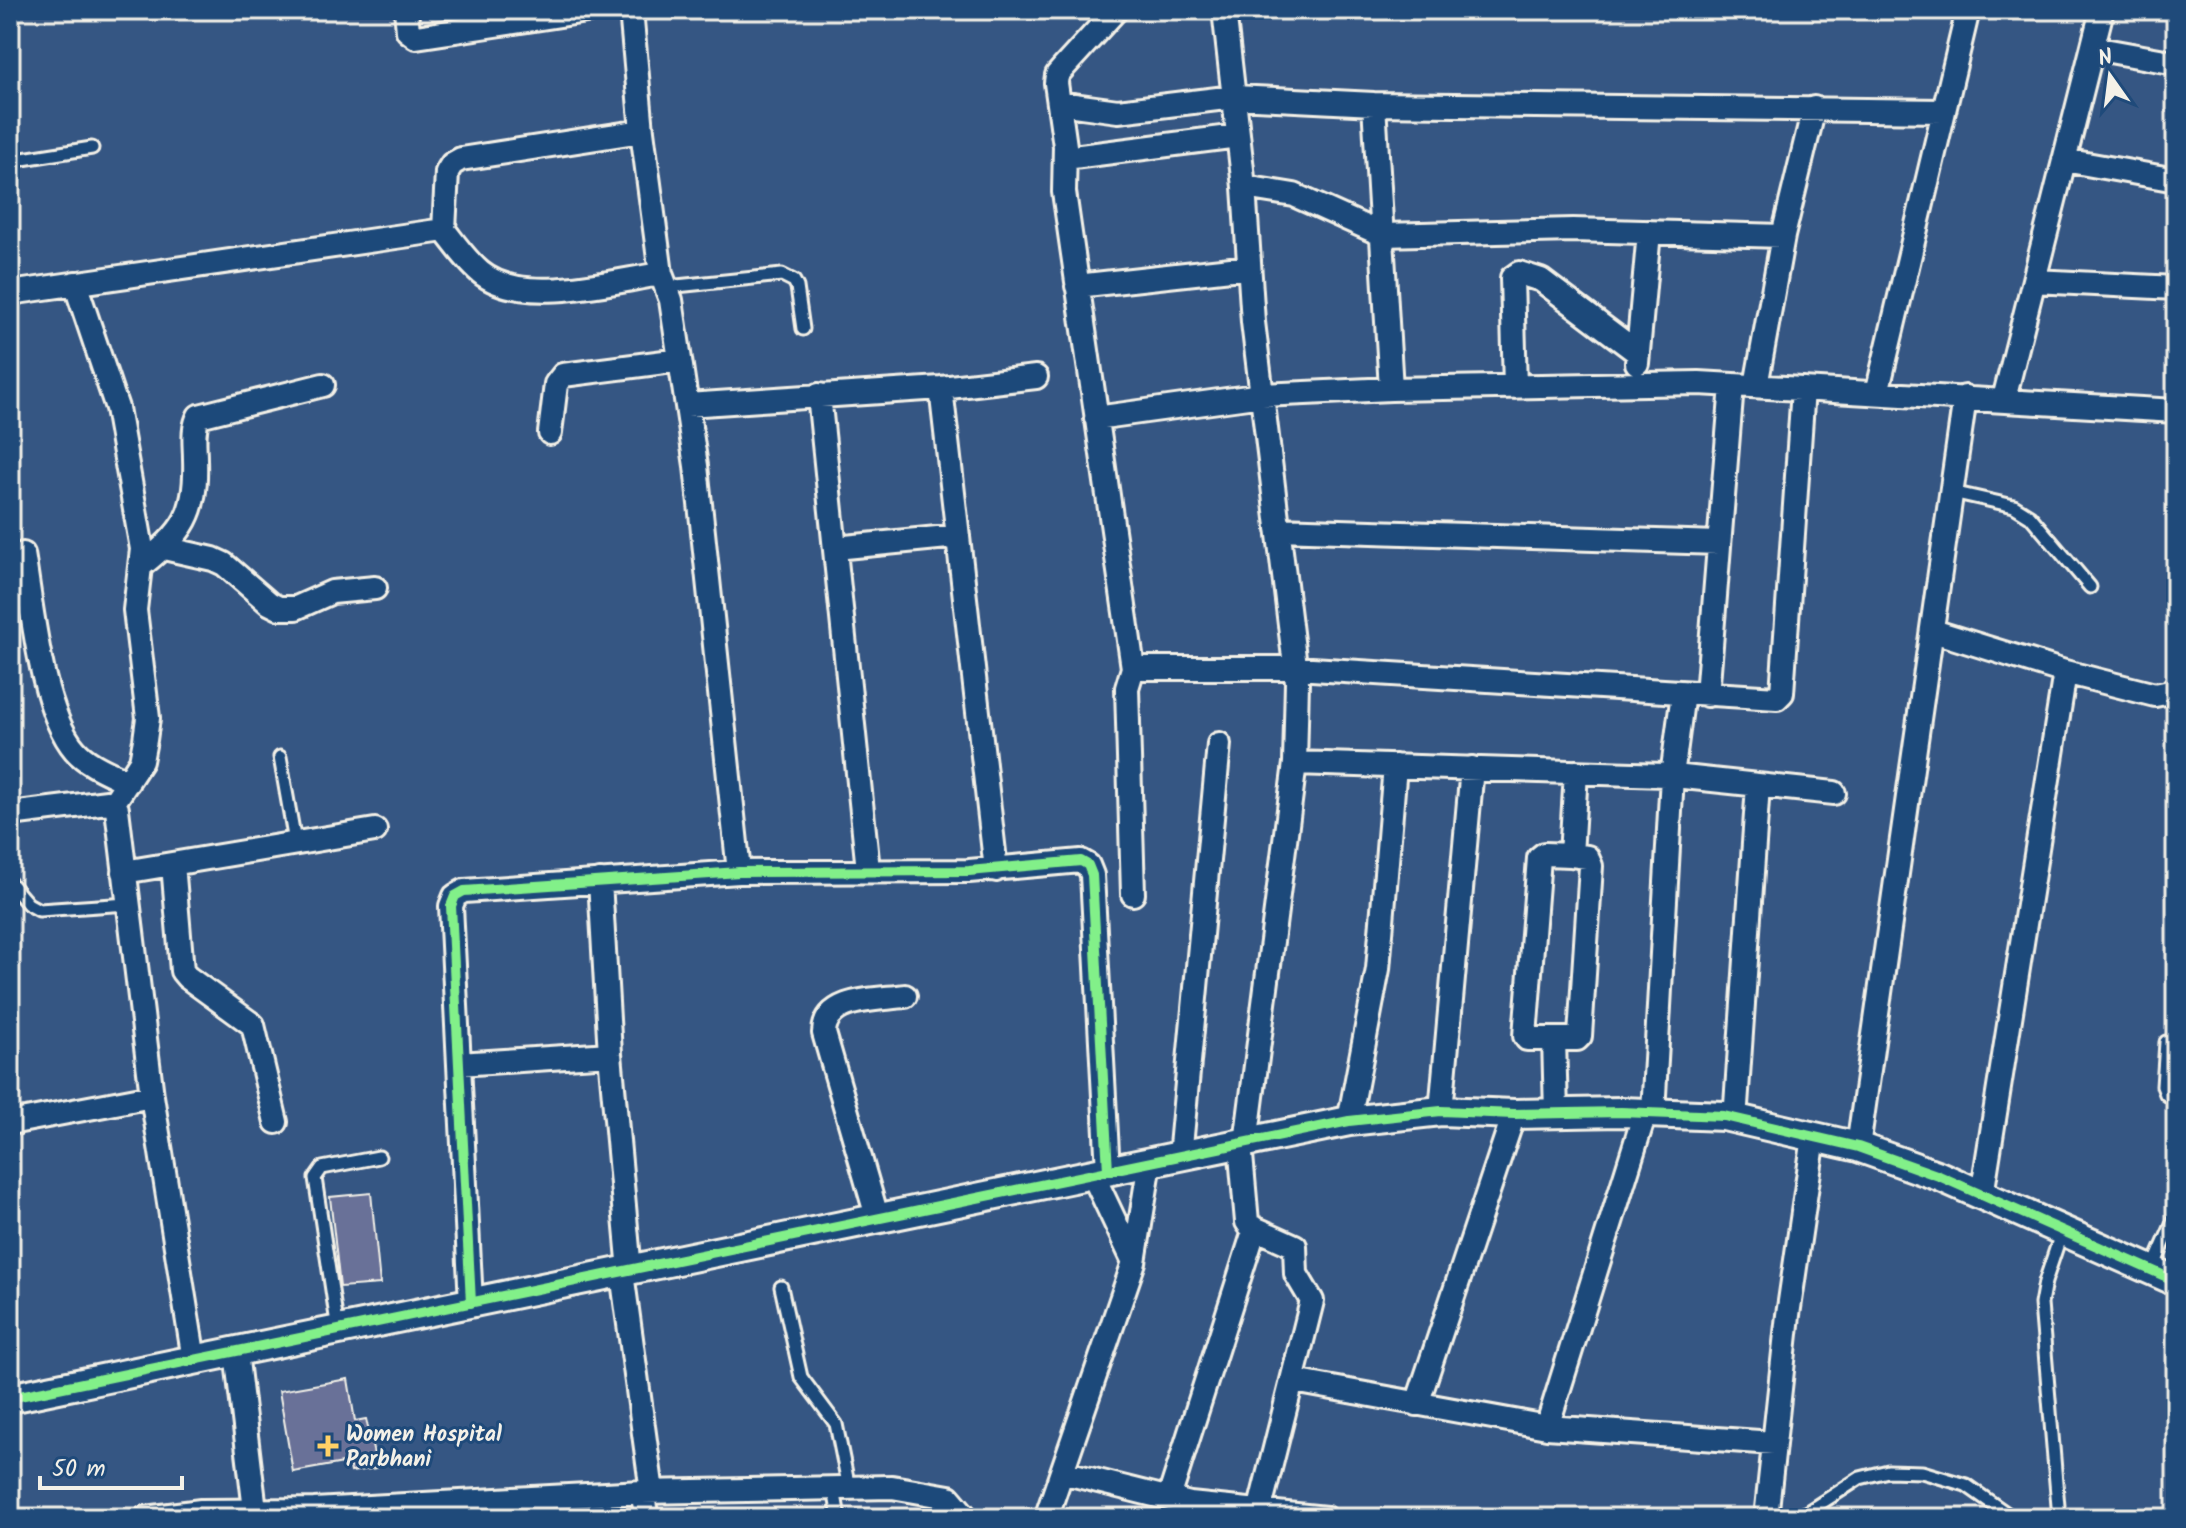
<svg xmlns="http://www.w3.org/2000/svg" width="2186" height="1528" viewBox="0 0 2186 1528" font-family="Kalam,sans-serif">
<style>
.building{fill:#697198;stroke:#f4f1e8;stroke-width:2}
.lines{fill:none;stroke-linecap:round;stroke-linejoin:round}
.service-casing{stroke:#f4f1e8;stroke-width:17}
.minor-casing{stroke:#f4f1e8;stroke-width:28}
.tertiary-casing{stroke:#f4f1e8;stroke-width:34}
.service{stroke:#1f4a7a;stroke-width:11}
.minor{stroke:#1f4a7a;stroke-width:22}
.tertiary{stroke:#1f4a7a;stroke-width:28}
.cycleway-casing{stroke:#1f4a7a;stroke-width:15}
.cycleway{stroke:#82f089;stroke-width:10}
.poi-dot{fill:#ffd166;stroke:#1f4a7a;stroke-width:3}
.labels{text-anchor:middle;stroke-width:6;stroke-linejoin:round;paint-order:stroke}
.poi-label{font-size:22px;font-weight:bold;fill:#f4f1e8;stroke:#1f4a7a;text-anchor:start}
</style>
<rect width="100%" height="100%" fill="#355683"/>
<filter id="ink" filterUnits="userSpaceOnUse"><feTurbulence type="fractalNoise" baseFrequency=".0125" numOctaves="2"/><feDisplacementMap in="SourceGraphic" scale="16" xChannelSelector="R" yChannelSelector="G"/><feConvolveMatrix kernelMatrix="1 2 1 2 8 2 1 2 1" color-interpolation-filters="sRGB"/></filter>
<g filter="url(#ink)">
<!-- building -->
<path class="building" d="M371 1193 380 1284 340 1287 330 1197Z
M348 1379 355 1421 366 1419 377 1468 351 1472 349 1462 293 1472 279 1391Z"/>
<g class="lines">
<!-- service casing -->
<g class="service-casing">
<path id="service" d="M10 161 92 148
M667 287 782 275 794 281 797 287 803 329
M1952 492 2014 506 2030 516 2090 587
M280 757 295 842
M10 883 28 904 39 910 128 904
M2166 1042 2163 1086 2166 1094 2176 1101
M2152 1270 2176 1216
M781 1287 801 1377 836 1424 849 1488
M338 1330 315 1178 322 1168 379 1157
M834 1488 839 1518
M1798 1518 1860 1478 1888 1471 1922 1472 1966 1485 2013 1518
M2059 1518 2041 1304 2045 1282 2062 1231"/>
</g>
<!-- minor casing -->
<g class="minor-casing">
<path id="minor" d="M406 10 408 31 416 37 593 10
M631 10 642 131 661 274 671 300 696 466 739 872
M1116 10 1064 67 1057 75 1056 83 1065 146 1064 192 1133 668 1127 688 1133 894
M1224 10 1244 187 1253 322 1297 682 1295 763 1246 1143
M2093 48 2176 63
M1059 103 1118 111 1234 97 1374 104 1943 111
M1374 104 1391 389
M1065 158 1238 136
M2064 160 2176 180
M1244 187 1294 195 1383 235 1573 230 1783 236
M444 230C455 244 466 260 480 272 521 307 612 281 661 274
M2034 281 2176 288
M75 283 117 408 142 549 135 610 148 718 145 740 141 761 113 804
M1077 286 1249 267
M10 293 444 230 447 172 452 164 461 159 642 131
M1637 363 1649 232
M1756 386 1783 236 1814 108
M1515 387 1512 278 1519 273 1541 280 1638 353
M941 388 996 870
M1877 393 1968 10
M819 395 868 870
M2004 399 2102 10
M687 405 941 388 1036 377
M1096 418 1262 395 1391 389 1699 383 2176 411
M550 433 556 384 563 375 680 360
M1278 529 1719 543
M164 548 213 559 224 564 269 603 279 608H296L332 592 375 588
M835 548 958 536
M23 554C32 606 41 711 75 750 88 765 110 773 128 782
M142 565C184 531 197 515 195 459 195 445 192 429 199 416L323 385
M1933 631 2065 672 2155 695 2170 692 2176 686
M1133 668H1296L1777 698 1782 693 1803 389
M1707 695 1732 385
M1295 763 1665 775 1834 793
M10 814 107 802 113 804 117 809 152 1096 194 1360
M173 864 182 971 187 977 253 1025 276 1122
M124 872 375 830
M600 881 610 1054 630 1271
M1554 1039H1527L1525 1036 1539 858 1544 854 1571 855
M459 1064 610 1054
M1441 1111 1472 768
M1556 1113 1554 1039H1577L1580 1036 1591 866 1587 857 1571 855 1576 772
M1653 1113 1672 776 1683 693
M1735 1120 1758 785
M1349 1121 1378 969 1395 766
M10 1123 152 1096
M1240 1144 1247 1222 1250 1226 1295 1246 1296 1274 1312 1301 1259 1512
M1858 1147 1965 397
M1180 1157 1219 744
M1093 1175 1134 1262
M1982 1195 2065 672
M878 1220 824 1033C825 996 879 1000 905 996
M622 1273 652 1492
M471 1303 451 906 455 896 464 891 739 872 969 871 1081 861 1088 865 1092 875 1108 1171
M236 1352 255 1510
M1294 1381 1547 1427 1773 1443
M1417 1404 1514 1114
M1547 1427 1645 1113
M1062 1472 1190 1504 1326 1518
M642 1492 647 1518
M1169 1498 1255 1228
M146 1518 201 1511 314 1510 642 1492 892 1487 949 1497 967 1518
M1046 1518 1134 1262 1150 1162
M1766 1518 1788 1315 1814 1137"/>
</g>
<!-- tertiary casing -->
<g class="tertiary-casing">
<path id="tertiary" d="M10 1398 1349 1121 1441 1111 1514 1114 1621 1112 1724 1116 1858 1147 1939 1176 2176 1281"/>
</g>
<!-- service -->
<use href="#service" class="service"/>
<!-- minor -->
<use href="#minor" class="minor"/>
<!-- tertiary -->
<use href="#tertiary" class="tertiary"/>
<!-- cycleway casing -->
<g class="cycleway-casing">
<path id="cycleway" d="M471 1303 451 906 455 896 464 891 739 872 969 871 1081 861 1088 865 1092 875 1108 1171
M10 1398 1349 1121 1441 1111 1514 1114 1621 1112 1724 1116 1858 1147 1939 1176 2176 1281"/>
</g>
<!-- cycleway -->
<use href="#cycleway" class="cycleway"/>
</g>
</g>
<!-- markers -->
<path class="poi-dot" d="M324 1434h8v8h8v8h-8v8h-8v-8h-8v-8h8z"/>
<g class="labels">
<!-- poi labels -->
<g class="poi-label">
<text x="346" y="1441">Women Hospital<tspan x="346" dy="25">Parbhani</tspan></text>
</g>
</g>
<!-- margin -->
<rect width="2186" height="1528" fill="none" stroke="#1f4a7a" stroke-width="40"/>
<rect x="20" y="20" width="2146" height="1488" fill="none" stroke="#f4f1e8" stroke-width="3" filter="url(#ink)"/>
<!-- north arrow -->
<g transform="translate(2110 76) rotate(346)" stroke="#1f4a7a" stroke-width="6" paint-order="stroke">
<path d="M0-6L14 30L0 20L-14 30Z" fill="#f4f1e8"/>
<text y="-12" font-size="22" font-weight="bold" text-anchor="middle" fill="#f4f1e8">N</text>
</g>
<!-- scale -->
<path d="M40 1476v12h142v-12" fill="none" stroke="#f4f1e8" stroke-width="4"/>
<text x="52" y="1476" font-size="24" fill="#f4f1e8" stroke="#1f4a7a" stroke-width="6" paint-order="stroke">50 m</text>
</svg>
